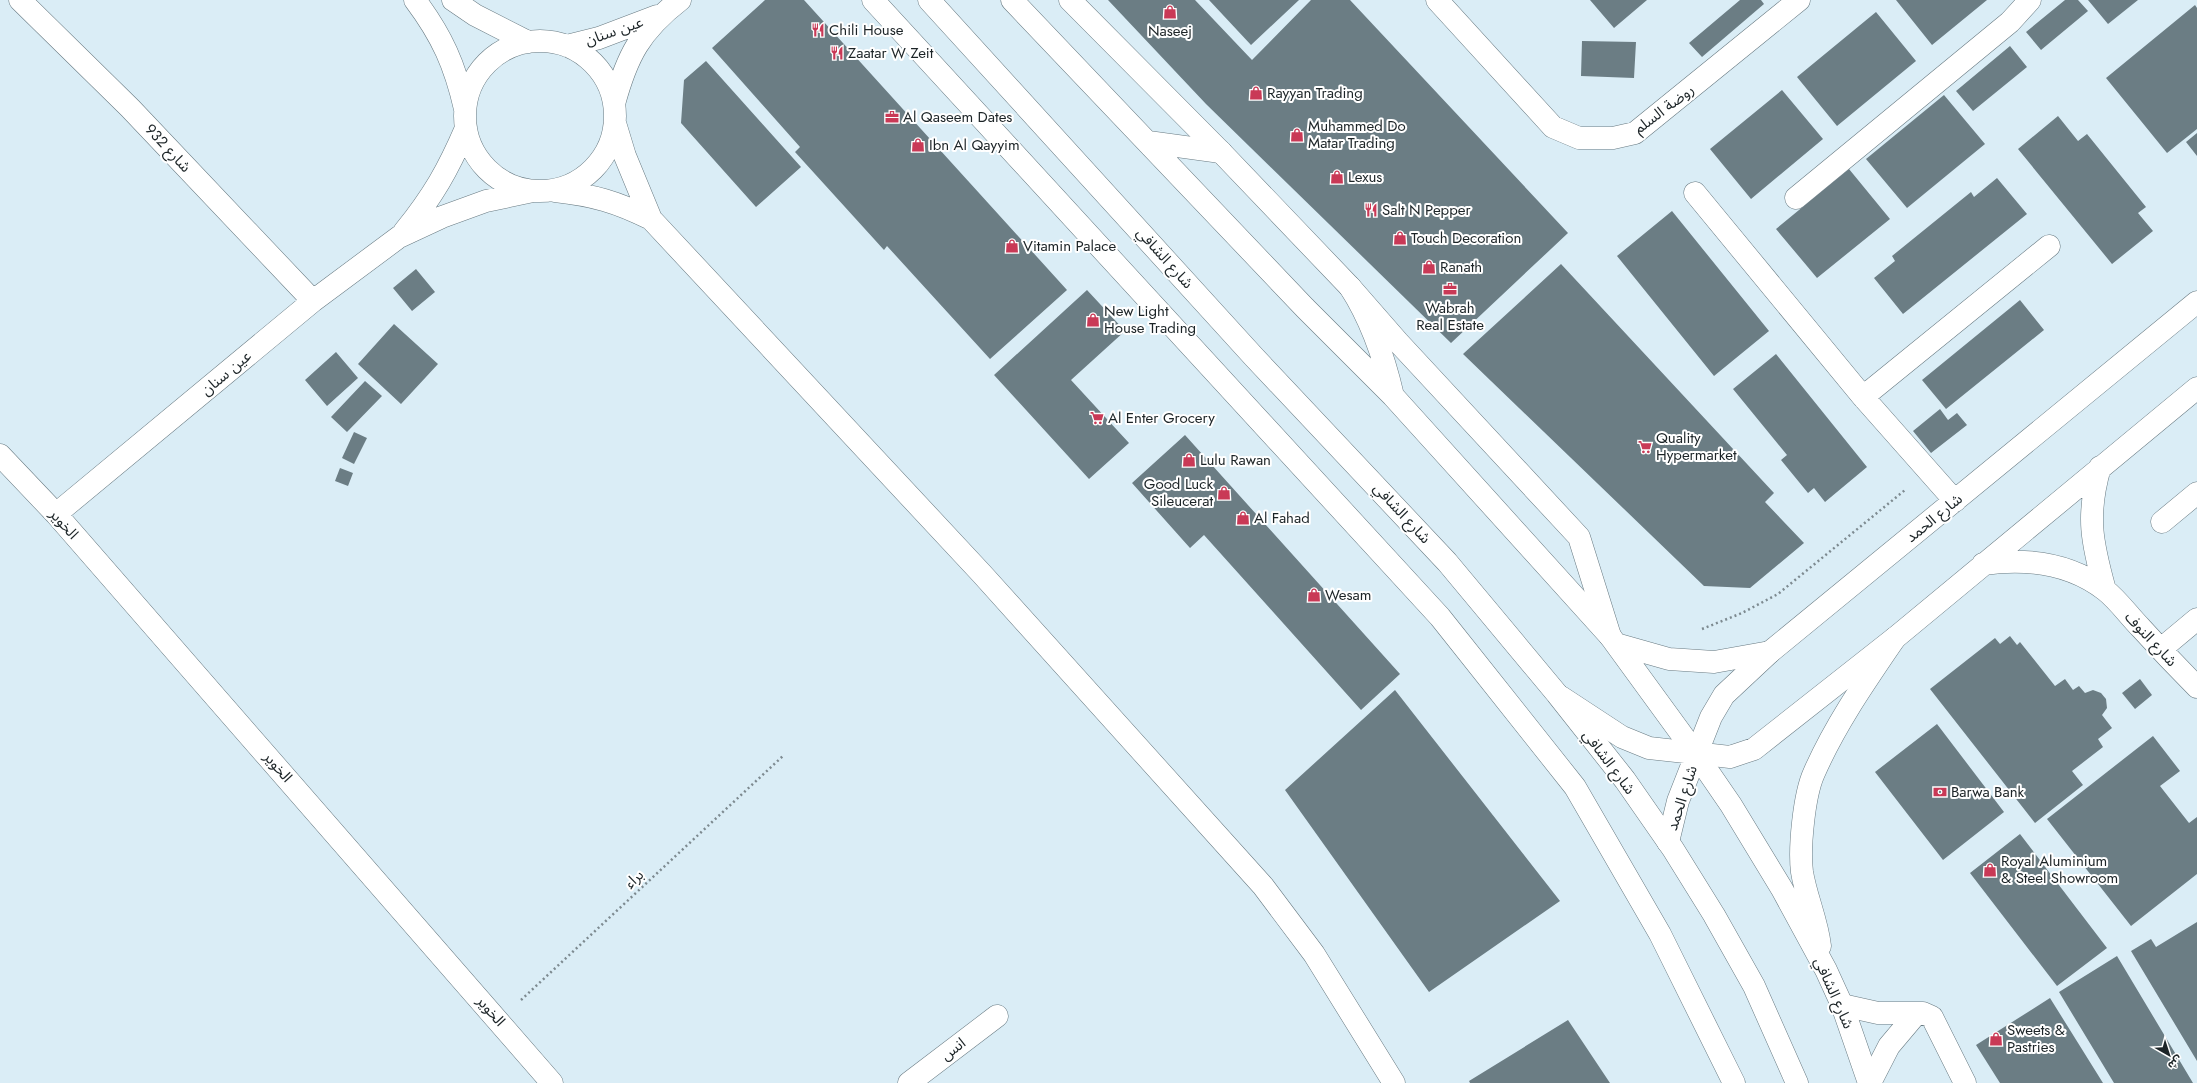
<svg xmlns="http://www.w3.org/2000/svg" width="2197" height="1083" viewBox="0 0 2197 1083" font-family="Jost,'Noto Sans Arabic',sans-serif">
<style>
.building{fill:#6b7d84}
.lines{fill:none;stroke-linecap:round;stroke-linejoin:round}
.minor-casing{stroke:#687a82;stroke-width:23}
.major-casing{stroke:#687a82;stroke-width:23}
.path{stroke:#7d8a90;stroke-width:2.5;stroke-dasharray:2 3;stroke-linecap:butt}
.minor{stroke:#fff;stroke-width:22}
.major{stroke:#fff;stroke-width:22}
.labels{text-anchor:middle;stroke-width:4;stroke-linejoin:round;paint-order:stroke}
.poi-label{font-size:15px;fill:#1c2427;stroke:#fff;text-anchor:start}
.street-label{font-size:15px;fill:#1c2427;stroke:#fff}
</style>
<rect width="100%" height="100%" fill="#daedf6"/>
<!-- building -->
<path class="building" d="M765 0H804L1067 290 990 359 887 246 884 250 795 152 800 147 712 48Z
M1108 0H1195L1252 60 1311 0H1350L1568 233 1451 343 1206 104Z
M1209 0H1299L1251 45Z
M1590 0H1647L1614 28Z
M1740 0H1761L1764 4 1702 57 1689 43Z
M1896 0H1987L1932 45Z
M2065 0H2078L2088 11 2041 50 2026 32Z
M2088 0H2138L2108 24Z
M2195 5 2197 8V129L2167 153 2106 78Z
M1876 12 1916 61 1837 126 1797 77Z
M1582 41 1636 42 1634 78 1581 76Z
M2010 46 2027 67 1973 111 1956 91Z
M706 61 801 167 756 207 681 123 684 80Z
M1782 90 1823 139 1751 199 1710 149Z
M1944 95 1985 144 1907 208 1866 159Z
M2058 116 2078 141 2087 134 2146 207 2138 213 2153 231 2112 264 2018 149Z
M2197 133V156L2186 142Z
M1849 169 1890 219 1817 278 1776 229Z
M1997 178 2027 214 1903 314 1874 278 1895 261 1892 256 1971 192 1974 197Z
M1672 211 1769 331 1714 376 1617 256Z
M1561 264 1774 493 1765 502 1804 543 1750 588 1704 586 1463 354Z
M416 269 435 292 412 311 393 288Z
M1087 290 1125 331 1071 380 1129 443 1089 479 994 375Z
M2020 300 2044 330 1946 409 1922 380Z
M394 324 438 364 401 404 358 364Z
M336 352 358 378 327 406 305 380Z
M1776 354 1867 467 1825 502 1814 488 1808 493 1781 460 1787 455 1733 389Z
M365 381 382 396 347 432 331 417Z
M1940 409 1948 420 1957 413 1967 425 1931 453 1913 431Z
M354 432 367 438 354 464 342 458Z
M1185 435 1400 674 1361 710 1204 535 1190 548 1132 483Z
M340 468 353 473 348 486 335 481Z
M2010 636 2017 645 2020 642 2055 686 2065 679 2073 690 2079 686 2085 693 2093 690 2101 693 2106 699 2107 708 2102 715 2112 728 2098 739 2103 747 2072 771 2083 785 2035 823 1930 689 1995 638 2000 644Z
M2140 679 2152 695 2135 709 2122 693Z
M1395 690 1560 901 1429 992 1285 790Z
M1937 724 2004 812 1943 860 1875 772Z
M2153 736 2180 771 2160 786 2189 823 2197 817V874L2131 926 2047 819Z
M2020 834 2107 948 2057 986 1970 873Z
M2197 922V1061L2131 951 2151 939 2156 947Z
M2117 956 2193 1083H2114L2059 992Z
M2050 998 2103 1083H2000L1976 1045Z
M1568 1020 1610 1083H1470L1469 1081Z"/>
<g class="lines">
<!-- minor casing -->
<g class="minor-casing">
<path id="minor" d="M20 0 130 108 313 301
M415 0C442 36 455 65 465 109
M453 0 475 15 528 42
M873 0 1440 617 1575 787 1660 934 1734 1083
M1070 0 1221 152 1350 287 1398 342 1579 537 1610 636
M1437 0 1553 127 1579 138H1613L1635 133 1799 0
M465 116a75 75 0 1 1 150 0a75 75 0 1 1-150 0Z
M567 46 599 38 657 16
M614 104C627 56 640 31 680 0
M615 123 625 156 651 219 982 574 1263 886 1314 954 1394 1083
M555 191C593 195 617 202 651 219
M1695 193 1863 397 1955 501
M1796 198 2010 22 2030 0
M404 232C433 196 448 170 466 128
M1863 397 2049 246
M0 455 56 514 552 1083
M2100 467C2086 516 2092 543 2105 590
M56 514 313 301 399 237 442 217 486 201 533 191
M2162 522 2197 493
M1983 564C2026 558 2070 563 2105 590 2118 600 2129 616 2141 628 2159 648 2178 668 2197 687
M2161 649 2197 619
M1561 697 1622 737 1649 748 1730 757 1754 749 1895 638 2197 388
M1668 842 1678 801 1711 717 1724 695 1770 652 2197 302
M1842 1005 1878 1013H1923L1932 1017 1965 1083
M909 1083 997 1016
M1870 1083 1889 1046 1916 1014"/>
</g>
<!-- major casing -->
<g class="major-casing">
<path id="major" d="M929 0 1254 357 1447 562 1557 694 1625 780 1673 849 1714 915 1754 986 1797 1083
M1012 0 1305 308 1393 396 1610 636 1696 754 1731 805 1782 889 1826 970 1842 1005 1869 1083
M1148 142 1221 152
M1350 287C1372 321 1384 357 1393 396
M1616 644 1669 659 1714 662 1770 652
M1820 946C1817 920 1806 897 1802 872 1799 848 1804 795 1814 773 1835 725 1865 682 1895 638"/>
</g>
<!-- path -->
<path class="path" d="M1702 629 1742 613 1778 594 1905 490
M521 1000 784 755"/>
<!-- minor -->
<use href="#minor" class="minor"/>
<!-- major -->
<use href="#major" class="major"/>
</g>
<!-- icons -->
<defs>
<g id="shop-bare" transform="scale(1.08)"><path d="M-5-2.5h2.3a2.7 3.5 0 0 1 5.4 0H5L5.5 6h-11ZM-1.5-2.5h3a1.5 2.3 0 0 0-3 0Z" fill="#c93956" stroke="#fff" stroke-width="2.5" paint-order="stroke"/></g>
<g id="restaurant-bare" transform="scale(1.08)"><path d="M-5-6h1v4h1v-4h1v4h1v-4h1v5L-1.5 .5V6h-2V.5L-5-1ZM5-6V6H3V1.5H1.5Q1.5-4 5-6Z" fill="#c93956" stroke="#fff" stroke-width="2.5" paint-order="stroke"/></g>
<g id="office-bare" transform="scale(1.08)"><path d="M-6-3h4V-5.5h4V-3h4V5H-6ZM-1-4.5V-3h2v-1.5ZM-6 0V1H6V0Z" fill="#c93956" stroke="#fff" stroke-width="2.5" paint-order="stroke"/></g>
<g id="supermarket-bare" transform="scale(1.08)"><path d="M-6-5.5h2.5l.6 2H6L4.5 2H-2.5L-4.4-4H-6ZM-1.5 3.2a1.3 1.3 0 1 0 .1 0ZM3 3.2a1.3 1.3 0 1 0 .1 0Z" fill="#c93956" stroke="#fff" stroke-width="2.5" paint-order="stroke"/></g>
<g id="bank-bare" transform="scale(1.08)"><path d="M-6-4H6V4H-6ZM0-2.3a2.3 2.3 0 1 0 0 4.6a2.3 2.3 0 1 0 0-4.6Z" fill="#c93956" stroke="#fff" stroke-width="2.5" paint-order="stroke"/></g>
</defs>
<g fill-rule="evenodd">
<use href="#shop-bare" x="1170" y="12"/>
<use href="#restaurant-bare" x="818" y="30"/>
<use href="#restaurant-bare" x="837" y="53"/>
<use href="#shop-bare" x="1256" y="93"/>
<use href="#office-bare" x="892" y="117"/>
<use href="#shop-bare" x="1297" y="135"/>
<use href="#shop-bare" x="918" y="145"/>
<use href="#shop-bare" x="1337" y="177"/>
<use href="#restaurant-bare" x="1371" y="210"/>
<use href="#shop-bare" x="1400" y="238"/>
<use href="#shop-bare" x="1012" y="246"/>
<use href="#shop-bare" x="1429" y="267"/>
<use href="#office-bare" x="1450" y="289"/>
<use href="#shop-bare" x="1093" y="320"/>
<use href="#supermarket-bare" x="1097" y="418"/>
<use href="#supermarket-bare" x="1645" y="447"/>
<use href="#shop-bare" x="1189" y="460"/>
<use href="#shop-bare" x="1224" y="493"/>
<use href="#shop-bare" x="1243" y="518"/>
<use href="#shop-bare" x="1314" y="595"/>
<use href="#bank-bare" x="1940" y="792"/>
<use href="#shop-bare" x="1990" y="870"/>
<use href="#shop-bare" x="1996" y="1039"/>
</g>
<g class="labels">
<!-- poi labels -->
<g class="poi-label">
<text x="829" y="35">Chili House</text>
<text x="1170" y="36" text-anchor="middle">Naseej</text>
<text x="848" y="58">Zaatar W Zeit</text>
<text x="1267" y="98">Rayyan Trading</text>
<text x="903" y="122">Al Qaseem Dates</text>
<text x="1308" y="131">Muhammed Do<tspan x="1308" dy="17">Matar Trading</tspan></text>
<text x="929" y="150">Ibn Al Qayyim</text>
<text x="1348" y="182">Lexus</text>
<text x="1382" y="215">Salt N Pepper</text>
<text x="1411" y="243">Touch Decoration</text>
<text x="1023" y="251">Vitamin Palace</text>
<text x="1440" y="272">Ranath</text>
<text x="1450" y="313" text-anchor="middle">Wabrah<tspan x="1450" dy="17">Real Estate</tspan></text>
<text x="1104" y="316">New Light<tspan x="1104" dy="17">House Trading</tspan></text>
<text x="1108" y="423">Al Enter Grocery</text>
<text x="1656" y="443">Quality<tspan x="1656" dy="17">Hypermarket</tspan></text>
<text x="1200" y="465">Lulu Rawan</text>
<text x="1213" y="489" text-anchor="end">Good Luck<tspan x="1213" dy="17">Sileucerat</tspan></text>
<text x="1254" y="523">Al Fahad</text>
<text x="1325" y="600">Wesam</text>
<text x="1951" y="797">Barwa Bank</text>
<text x="2001" y="866">Royal Aluminium<tspan x="2001" dy="17">&amp; Steel Showroom</tspan></text>
<text x="2007" y="1035">Sweets &amp;<tspan x="2007" dy="17">Pastries</tspan></text>
</g>
<!-- street labels -->
<g class="street-label">
<text transform="translate(614 31) rotate(-19)" y="5">عين سنان</text>
<text transform="translate(1664 109) rotate(-37)" y="5">روضة السلم</text>
<text transform="translate(168 148) rotate(47)" y="5">شارع 932</text>
<text transform="translate(1165 258) rotate(48)" y="5">شارع الشافي</text>
<text transform="translate(226 373) rotate(-40)" y="5">عين سنان</text>
<text transform="translate(1402 513) rotate(47)" y="5">شارع الشافي</text>
<text transform="translate(1934 518) rotate(-39)" y="5">شارع الحمد</text>
<text transform="translate(64 524) rotate(48)" y="5">الخوير</text>
<text transform="translate(2151 639) rotate(47)" y="5">شارع النوف</text>
<text transform="translate(1609 762) rotate(53)" y="5">شارع الشافي</text>
<text transform="translate(278 767) rotate(49)" y="5">الخوير</text>
<text transform="translate(1682 798) rotate(-72)" y="5">شارع الحمد</text>
<text transform="translate(634 879) rotate(-43)" y="5">براء</text>
<text transform="translate(1834 993) rotate(66)" y="5">شارع الشافي</text>
<text transform="translate(491 1011) rotate(49)" y="5">الخوير</text>
<text transform="translate(953 1049) rotate(-37)" y="5">انس</text>
</g>
</g>
<!-- north arrow -->
<g transform="translate(2169 1055) rotate(141)" stroke="#ffffff" stroke-width="3" paint-order="stroke">
<path d="M0-3L7 15L0 10L-7 15Z" fill="#1c2427"/>
<text y="-6" font-size="11" font-weight="bold" text-anchor="middle" fill="#1c2427">ش</text>
</g>
</svg>
